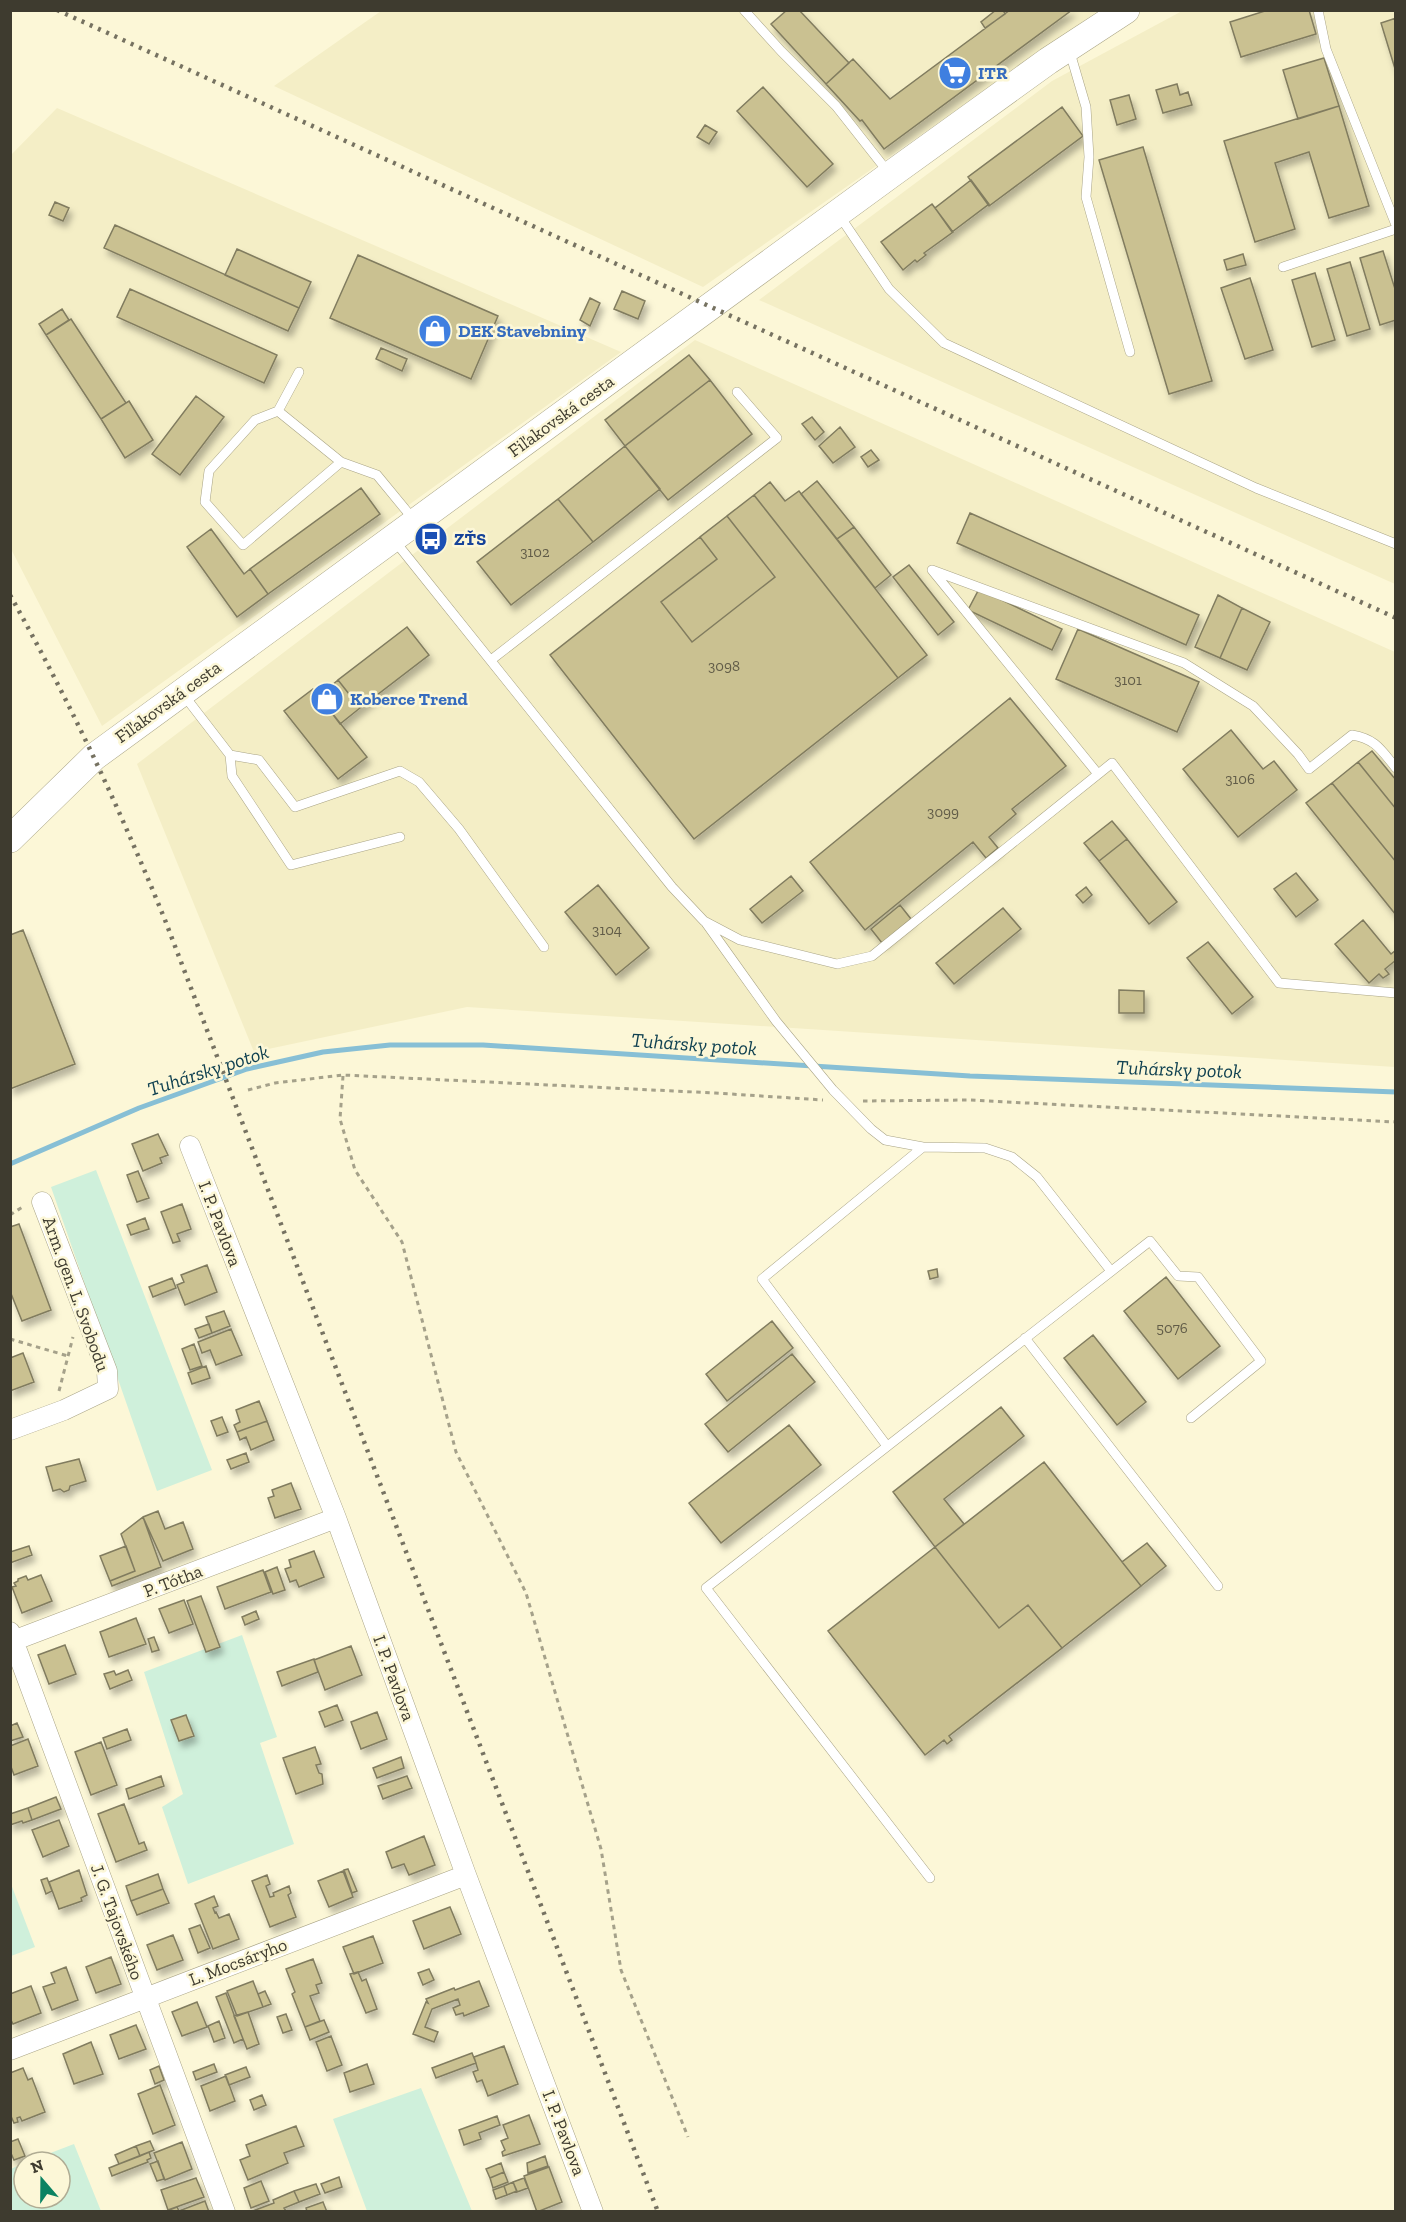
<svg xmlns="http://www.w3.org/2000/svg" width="1406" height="2222" viewBox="0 0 1406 2222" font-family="'Zilla Slab',serif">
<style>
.built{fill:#f4eec6}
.green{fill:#cff0db}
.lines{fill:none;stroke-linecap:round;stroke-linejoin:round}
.stream{stroke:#87bfd5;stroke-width:5}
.building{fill:#cac191;stroke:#817c5f;stroke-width:1.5;filter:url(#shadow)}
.lane-casing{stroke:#a9a486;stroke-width:10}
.street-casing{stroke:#a9a486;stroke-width:21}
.secondary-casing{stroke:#a9a486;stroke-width:28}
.path{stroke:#a5a18a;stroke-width:3;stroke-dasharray:4.5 4.5;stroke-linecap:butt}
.lane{stroke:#fff;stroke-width:9}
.street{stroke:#fff;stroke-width:20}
.secondary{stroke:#fff;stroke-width:27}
.rail{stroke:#767261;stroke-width:4.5;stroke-dasharray:3 6;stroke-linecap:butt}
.labels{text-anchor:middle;stroke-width:5;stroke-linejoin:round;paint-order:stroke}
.number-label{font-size:15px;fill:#615c48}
.shop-label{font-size:18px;font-weight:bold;fill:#366cbe;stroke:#fcf7d7;text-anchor:start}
.street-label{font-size:18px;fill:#3e3b2f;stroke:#fcf7d7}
.transit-label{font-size:18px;font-weight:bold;fill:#164399;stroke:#fcf7d7;text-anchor:start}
.water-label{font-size:20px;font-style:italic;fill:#104151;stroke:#fcf7d7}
</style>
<defs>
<filter id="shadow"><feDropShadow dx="3.5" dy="6" stdDeviation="3" flood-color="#0004"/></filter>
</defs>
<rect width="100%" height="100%" fill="#fcf7d7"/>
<!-- built -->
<path class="built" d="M381 11H1098L703 287 274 86Z
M1182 11H1395V584L759 300 1052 81Z
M57 108 621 352 102 726 11 549V155Z
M695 340 1395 652V1067L467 1007 254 1052 137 764Z"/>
<!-- green -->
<path class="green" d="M96 1170 212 1470 157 1491 51 1187Z
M242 1635 277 1737 260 1743 294 1844 188 1884 162 1807 183 1794 144 1672Z
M11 1884 35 1947 11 1956H10Z
M421 2088 472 2211H367L333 2119Z
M74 2144 101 2211H11V2169L24 2163V2198H60V2162H27Z"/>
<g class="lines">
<!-- stream -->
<path class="stream" d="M10 1164 139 1108 247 1069 323 1052 390 1045H483L970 1076 1396 1092"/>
</g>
<!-- building -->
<path class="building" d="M787 10H799L849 63 826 84 771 24Z
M996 10H1003L1005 14 985 28 981 22Z
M1010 10H1072L884 149 862 120 860 121 826 84 853 59 890 99Z
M1268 10H1309L1316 34 1241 57 1230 22Z
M1396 18V72L1381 23Z
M1324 58 1339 106 1298 119 1283 70Z
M1177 84 1180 95 1188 92 1192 105 1163 113 1156 90Z
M763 87 833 164 807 187 737 111Z
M1129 95 1136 119 1117 125 1110 100Z
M1339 106 1369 206 1329 218 1309 152 1275 163 1295 229 1255 242 1224 141Z
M1062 107 1083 136 989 206 968 177Z
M705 125 717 132 709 144 697 137Z
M1143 147 1212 381 1169 394 1099 160Z
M971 180 989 204 952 232 935 208Z
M55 202 69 208 63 221 49 215Z
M932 204 953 232 924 253 926 255 917 262 915 260 903 270 881 242Z
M115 225 299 308 288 331 104 248Z
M237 249 311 282 299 308 225 275Z
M1383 251 1396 292V320L1380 325 1360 258Z
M1243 254 1246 265 1227 270 1224 260Z
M358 255 498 316 471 379 330 318Z
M1350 262 1370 329 1347 336 1327 269Z
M1315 273 1335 340 1312 347 1292 280Z
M1250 278 1273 350 1245 359 1221 288Z
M130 289 277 355 264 383 117 317Z
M622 291 645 301 638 319 614 309Z
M590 298 600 303 590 326 580 320Z
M62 309 69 320 46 335 39 324Z
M71 319 126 403 101 419 46 335Z
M381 348 407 359 402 371 376 359Z
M689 355 710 380 625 446 605 420Z
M710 380 752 434 668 500 625 446Z
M196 396 224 417 180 475 152 454Z
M129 401 153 440 125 458 101 419Z
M812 417 824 432 815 440 802 424Z
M840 427 855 447 833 463 819 446Z
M625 446 660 489 593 542 558 499Z
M871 450 879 460 868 467 861 457Z
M817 481 854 527 837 539 801 494Z
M770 482 785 501 799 491 927 655 898 678 754 495Z
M361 488 380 514 268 594 250 569Z
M754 495 898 678 694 839 550 655 700 537 717 559 661 602 692 642 775 577 727 516Z
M558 499 593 542 511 605 477 562Z
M970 513 1199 615 1186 645 957 543Z
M727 516 775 577 692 642 661 602 717 559 700 537Z
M854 527 891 575 875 588 837 539Z
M211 529 244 574 250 569 268 594 237 617 187 547Z
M909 565 954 622 938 635 893 577Z
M979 589 1062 629 1052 650 968 610Z
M1218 595 1242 608 1220 658 1195 647Z
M1242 608 1270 622 1247 670 1220 658Z
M407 627 429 655 360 708 338 680Z
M1078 629 1199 682 1177 732 1056 679Z
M338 680 360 708 340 724 319 696Z
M313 689 367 757 338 779 284 711Z
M1010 698 1066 766 1012 809 1016 814 989 837 998 848 986 858 973 842 865 930 810 862Z
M1231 730 1263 769 1274 761 1297 790 1238 837 1183 769Z
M1372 751 1396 780V809L1358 762Z
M1358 762 1396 809V862L1332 783Z
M1332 783 1396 862V915L1306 803Z
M1112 821 1127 839 1099 861 1084 843Z
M1127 839 1177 902 1149 924 1099 861Z
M1296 873 1318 900 1296 917 1274 889Z
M791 876 803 891 762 923 750 909Z
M598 885 649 948 616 975 565 912Z
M1086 887 1092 895 1083 903 1076 895Z
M900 905 911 919 882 943 871 929Z
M1003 908 1021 929 954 984 936 963Z
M1363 920 1391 954 1396 950V960L1385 969 1389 974 1383 978 1379 974 1369 983 1335 944Z
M23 930 75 1064 10 1089V935Z
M1208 942 1253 997 1232 1014 1187 958Z
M1119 990 1144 991V1013H1119Z
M158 1134 168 1155 160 1158 162 1163 143 1171 132 1144Z
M138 1171 149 1198 137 1202 127 1175Z
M182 1204 191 1229 177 1234 180 1241 173 1243 161 1212Z
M145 1218 149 1229 131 1235 127 1225Z
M19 1224 51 1310 22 1321 10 1291V1227Z
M207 1265 217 1292 185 1305 177 1285 184 1282 181 1275Z
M937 1269 938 1277 930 1279 928 1271Z
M1166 1277 1220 1346 1178 1379 1124 1311Z
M172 1278 176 1288 153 1297 149 1287Z
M224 1311 230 1326 212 1333 206 1317Z
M772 1321 793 1348 727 1401 706 1374Z
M209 1324 212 1333 199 1338 195 1329Z
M231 1329 242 1355 216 1365 210 1350 202 1353 198 1342Z
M1093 1335 1146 1402 1117 1425 1064 1358Z
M194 1344 202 1366 190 1370 182 1349Z
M23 1353 34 1382 10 1391V1358Z
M792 1354 815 1382 728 1452 705 1424Z
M206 1366 210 1378 192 1384 188 1373Z
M259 1401 267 1421 237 1432 234 1425 240 1422 236 1410Z
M1001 1407 1024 1436 944 1499 964 1524 935 1547 893 1492Z
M222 1417 228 1432 217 1436 211 1421Z
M267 1421 274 1440 251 1450 246 1437 240 1440 237 1432Z
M789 1425 821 1465 721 1543 689 1503Z
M246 1453 249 1462 231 1469 227 1460Z
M79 1459 86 1481 70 1486 69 1490 64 1492 60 1489 53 1491 46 1467Z
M1044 1462 1141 1586 1062 1648 1028 1605 999 1628 935 1547Z
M291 1483 301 1509 275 1518 268 1498 274 1496 272 1490Z
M158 1511 165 1529 183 1522 193 1549 163 1561 143 1517Z
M143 1517 161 1567 112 1586 110 1581 135 1571 121 1534Z
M1147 1543 1166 1566 1141 1586 1122 1562Z
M29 1546 32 1555 10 1563V1552Z
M126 1546 135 1571 110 1581 100 1556Z
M935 1547 999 1628 1028 1605 1062 1648 949 1736 952 1740 947 1744 944 1740 925 1755 828 1631Z
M314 1551 324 1577 299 1587 296 1580 290 1582 285 1569 291 1567 289 1560Z
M277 1567 285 1590 273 1594 265 1572Z
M263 1570 271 1592 225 1609 217 1587Z
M41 1575 52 1601 22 1613 12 1587 16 1586 14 1583 18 1581V1579L26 1576 28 1580Z
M201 1596 220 1647 206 1652 187 1601Z
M184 1600 193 1624 169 1633 159 1609Z
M256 1611 259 1619 245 1625 242 1617Z
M136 1618 146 1644 109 1657 100 1632Z
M154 1637 159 1650 152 1652 148 1639Z
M65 1645 76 1674 49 1684 38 1655Z
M351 1646 362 1675 325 1690 314 1660Z
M314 1659 318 1672 282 1686 277 1672Z
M128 1670 132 1680 110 1689 104 1674 114 1671 116 1675Z
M337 1705 343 1720 325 1727 319 1712Z
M377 1712 387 1739 361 1749 351 1722Z
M186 1715 194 1736 179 1741 171 1720Z
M17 1723 23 1737 10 1741V1726Z
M127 1729 131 1740 107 1749 103 1738Z
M28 1739 38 1766 14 1775 10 1764V1746Z
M101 1742 117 1785 91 1795 75 1752Z
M315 1747 321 1764 316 1765 319 1773 322 1774 323 1784 296 1794 283 1758Z
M401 1757 404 1768 377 1778 373 1768Z
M161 1776 164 1786 129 1799 126 1789Z
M407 1776 412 1788 383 1799 378 1786Z
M56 1797 61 1809 32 1820 28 1808Z
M124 1804 139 1844 144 1842 147 1850 116 1862 98 1814Z
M28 1808 32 1820 23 1823 22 1821 10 1825V1814Z
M59 1820 69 1846 43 1857 32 1830Z
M424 1836 435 1865 409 1875 404 1864 392 1868 386 1852Z
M348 1869 357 1891 352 1893 344 1870Z
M79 1870 87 1895 81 1898 82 1901 59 1909 49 1882Z
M343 1871 353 1897 329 1907 318 1881Z
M158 1874 163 1889 131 1901 126 1886Z
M267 1875 270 1884 266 1886 270 1897 274 1896 273 1893 289 1886 291 1893 288 1895 296 1917 270 1927 252 1881Z
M47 1878 52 1891 46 1894 41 1880Z
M163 1889 169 1903 137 1915 131 1901Z
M214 1896 218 1906 213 1908 215 1913 216 1912 219 1918 229 1914 239 1939 213 1949 195 1904Z
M450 1907 461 1934 424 1949 413 1921Z
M200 1925 210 1948 198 1953 189 1929Z
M173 1935 183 1960 157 1970 147 1945Z
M373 1936 383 1963 354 1974 343 1947Z
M111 1957 121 1984 96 1993 86 1967Z
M313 1959 322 1983 316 1985 319 1993 310 1996 320 2021 305 2027 292 1994 295 1992 286 1969Z
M66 1967 78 2000 52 2010 43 1987 55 1983 51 1973Z
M429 1969 434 1980 423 1985 418 1973Z
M358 1972 362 1981 366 1979 377 2009 366 2013 350 1974Z
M253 1981 263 2007 237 2016 227 1991Z
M479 1981 489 2006 464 2016 463 2013 456 2015 453 2008 460 2005 458 1999 432 2009 425 2027 438 2032 434 2042 413 2034 426 2002 428 2003 426 1999 454 1988 455 1990Z
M31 1986 41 2013 13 2024 10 2018V1994Z
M265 1991 271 2004 263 2007 258 1994Z
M226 1993 243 2039 234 2043 216 1997Z
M197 2002 207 2027 182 2036 172 2012Z
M248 2012 259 2044 247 2049 234 2016Z
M286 2014 292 2030 283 2033 277 2017Z
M324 2020 329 2032 310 2040 305 2027Z
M219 2021 225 2038 214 2042 208 2026Z
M136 2025 146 2049 119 2059 110 2035Z
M331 2036 342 2065 327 2071 316 2042Z
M91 2042 103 2074 74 2084 63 2054Z
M504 2046 518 2084 488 2096 482 2080 477 2082 473 2072 478 2070 474 2057Z
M472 2053 476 2063 436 2078 432 2068Z
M214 2064 217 2072 196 2080 193 2072Z
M367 2064 374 2084 350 2092 344 2073Z
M159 2066 164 2080 155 2084 150 2070Z
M246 2067 250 2077 229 2085 225 2075Z
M23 2068 28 2080 32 2078 45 2112 22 2121 20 2117 17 2118 18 2122 14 2123 10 2114V2073Z
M226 2076 235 2101 210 2111 201 2086Z
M160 2085 175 2125 153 2134 138 2094Z
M262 2095 266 2105 254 2110 250 2100Z
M529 2115 540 2144 503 2156 502 2152 505 2150 501 2141 508 2138 503 2125Z
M497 2116 500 2125 479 2133 481 2139 464 2145 459 2130Z
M296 2126 304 2146 284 2153 288 2163 248 2180 240 2160 250 2156 246 2145Z
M18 2139 25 2156 14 2160 10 2151V2142Z
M150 2141 154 2150 140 2156 136 2146Z
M182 2142 192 2169 165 2180 154 2153Z
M136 2146 140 2156 119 2164 115 2155Z
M149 2152 151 2158 147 2160 148 2162 112 2176 109 2168Z
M545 2156 548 2166 528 2173 527 2163Z
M158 2161 164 2179 157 2181 150 2164Z
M501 2163 504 2172 490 2178 486 2169Z
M549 2167 562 2202 537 2212 524 2176Z
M504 2172 508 2182 493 2188 490 2178Z
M339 2177 342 2187 325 2193 321 2184Z
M196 2178 204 2197 168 2210 161 2190Z
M524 2178 528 2188 517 2192 513 2182Z
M261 2181 269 2201 251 2208 244 2188Z
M513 2182 517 2191 507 2195 504 2186Z
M316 2184 320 2194 299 2202 294 2191Z
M504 2186 507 2195 496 2199 493 2190Z
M294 2191 299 2202 284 2208 286 2211 250 2212 274 2203 273 2200Z
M205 2201 209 2212H164L177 2207 179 2211Z
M323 2202 327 2212H307L306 2208Z"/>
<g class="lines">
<!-- lane casing -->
<g class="lane-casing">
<path id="lane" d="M744 10 781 51 836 106 888 172
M1318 10 1326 49 1396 225
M1069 49 1086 107 1089 157 1086 197 1130 352
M839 215 889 289 944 343 1256 488 1396 544
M1283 267 1396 229
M299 372 278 411 255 420 209 471 205 502 243 545 341 462
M278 411 341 462 377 475 414 520
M394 540 672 887 704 921 740 940 837 964 872 956 1112 763 1279 983 1396 993
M491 660 777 438 737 392
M183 694 230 755 259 760 295 807 400 771 419 782 459 829 544 947
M230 755 232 776 291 865 400 837
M1098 774 932 570 1184 663 1253 706 1298 754 1309 769 1352 735C1376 739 1381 750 1396 768
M706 923 776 1021 833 1090 871 1129 885 1140 923 1147 985 1148 1012 1157 1037 1177 1111 1271
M1025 1338 1218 1586
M887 1446 762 1279 923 1147
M930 1878 706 1588 1150 1241 1178 1276 1198 1277 1261 1361 1191 1418"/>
</g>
<!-- street casing -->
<g class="street-casing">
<path id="street" d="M190 1146 336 1518 466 1875 593 2212
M10 1430 64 1410 108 1389 107 1371 42 1202
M10 1632 225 2212
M10 1642 336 1518
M10 2050 466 1875"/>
</g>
<!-- secondary casing -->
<g class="secondary-casing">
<path id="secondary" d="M10 839 94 757 890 175 1048 61 1126 10"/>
</g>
<!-- path -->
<path class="path" d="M343 1076 340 1119 355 1170 402 1242 456 1452 526 1593 601 1849 621 1970 688 2137
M248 1090 275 1083 343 1075 715 1093 823 1100
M863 1101 969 1100 1396 1122
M10 1215 24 1206
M10 1339 68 1356
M59 1391 73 1337"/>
<!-- lane -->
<use href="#lane" class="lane"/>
<!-- street -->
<use href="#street" class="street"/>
<!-- secondary -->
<use href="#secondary" class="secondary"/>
<!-- rail -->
<path class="rail" d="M57 10 1396 618
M10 595C69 700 120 809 165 920L658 2212"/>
</g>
<!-- icons -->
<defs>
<g id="supermarket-disc" transform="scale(1.725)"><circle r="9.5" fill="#3f7fe0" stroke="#fcf7d7"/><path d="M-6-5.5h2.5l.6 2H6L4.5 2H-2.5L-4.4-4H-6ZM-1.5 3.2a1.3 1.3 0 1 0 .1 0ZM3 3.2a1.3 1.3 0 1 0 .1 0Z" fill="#fff"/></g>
<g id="shop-disc" transform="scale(1.725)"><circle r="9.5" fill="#3f7fe0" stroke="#fcf7d7"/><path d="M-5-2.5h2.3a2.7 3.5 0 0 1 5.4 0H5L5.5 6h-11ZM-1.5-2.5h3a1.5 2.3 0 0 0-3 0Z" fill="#fff"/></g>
<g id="bus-disc" transform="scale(1.725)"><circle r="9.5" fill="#1a4fb4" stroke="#fcf7d7"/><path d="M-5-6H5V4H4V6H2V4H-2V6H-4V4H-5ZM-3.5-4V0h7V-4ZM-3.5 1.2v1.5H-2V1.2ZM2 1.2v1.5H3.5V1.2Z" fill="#fff"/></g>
</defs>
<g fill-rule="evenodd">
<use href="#supermarket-disc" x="955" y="73"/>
<use href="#shop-disc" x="435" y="331"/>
<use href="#bus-disc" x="431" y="539"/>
<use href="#shop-disc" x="327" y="699"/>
</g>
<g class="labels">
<!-- number labels -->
<g class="number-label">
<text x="535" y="557">3102</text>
<text x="724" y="671">3098</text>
<text x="1128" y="685">3101</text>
<text x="1240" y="784">3106</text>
<text x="943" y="817">3099</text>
<text x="607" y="935">3104</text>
<text x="1172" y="1333">5076</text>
</g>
<!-- shop labels -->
<g class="shop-label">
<text x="978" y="79">ITR</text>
<text x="458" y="337">DEK Stavebniny</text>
<text x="350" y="705">Koberce Trend</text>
</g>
<!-- street labels -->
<g class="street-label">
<text transform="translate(561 416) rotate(-36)" y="6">Fiľakovská cesta</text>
<text transform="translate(168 702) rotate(-36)" y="6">Fiľakovská cesta</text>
<text transform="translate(220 1224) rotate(69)" y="6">I. P. Pavlova</text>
<text transform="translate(76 1294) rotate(70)" y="6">Arm. gen. L. Svobodu</text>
<text transform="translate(173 1581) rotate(-21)" y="6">P. Tótha</text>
<text transform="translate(394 1678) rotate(70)" y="6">I. P. Pavlova</text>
<text transform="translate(117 1922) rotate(70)" y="6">J. G. Tajovského</text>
<text transform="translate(238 1962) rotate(-21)" y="6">L. Mocsáryho</text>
<text transform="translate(564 2133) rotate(69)" y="6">I. P. Pavlova</text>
</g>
<!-- transit labels -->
<g class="transit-label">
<text x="454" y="545">ZŤS</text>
</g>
<!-- water labels -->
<g class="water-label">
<text transform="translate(694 1044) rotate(4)" y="7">Tuhársky potok</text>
<text transform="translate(1179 1069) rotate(2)" y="7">Tuhársky potok</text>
<text transform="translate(208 1070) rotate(-18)" y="7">Tuhársky potok</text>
</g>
</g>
<!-- border -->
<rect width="1406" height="2222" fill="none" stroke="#3e3b2f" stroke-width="24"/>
<!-- north arrow -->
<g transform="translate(42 2180) rotate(340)"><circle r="28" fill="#fcf7d7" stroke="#b0ac94" stroke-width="1.5"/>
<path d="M0-4.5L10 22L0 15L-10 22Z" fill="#0b8362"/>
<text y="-9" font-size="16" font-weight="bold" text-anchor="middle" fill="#3e3b2f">N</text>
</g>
</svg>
